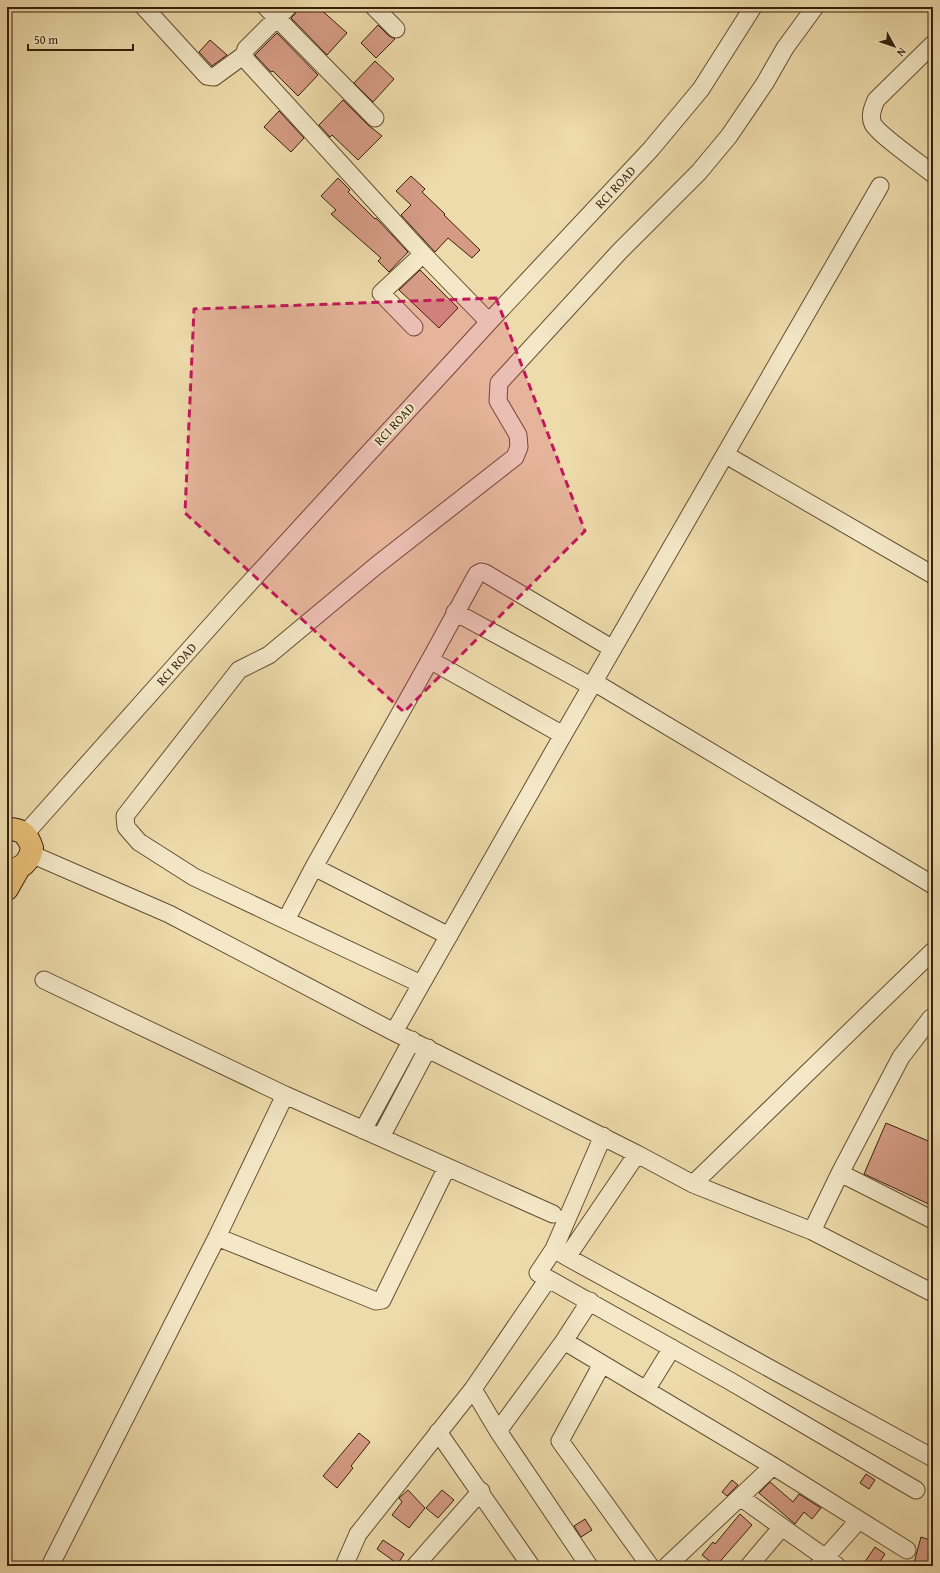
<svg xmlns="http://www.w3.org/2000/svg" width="940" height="1573" viewBox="0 0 940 1573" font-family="'Gentium Book Plus',serif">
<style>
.building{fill:#d59b85;stroke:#361f0a}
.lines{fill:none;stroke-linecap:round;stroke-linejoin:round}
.minor-casing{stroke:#644e32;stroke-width:19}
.major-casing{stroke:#361f0a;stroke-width:24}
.minor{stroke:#f4e8c8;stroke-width:17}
.major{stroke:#e7be76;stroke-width:22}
.marked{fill:#c2185b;fill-opacity:0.2;stroke:#c2185b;stroke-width:3;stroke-dasharray:8 5;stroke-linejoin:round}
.labels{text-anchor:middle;stroke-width:4;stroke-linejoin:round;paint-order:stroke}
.street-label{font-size:13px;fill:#361f0a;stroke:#f4e8c8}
</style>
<rect width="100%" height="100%" fill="#eedbab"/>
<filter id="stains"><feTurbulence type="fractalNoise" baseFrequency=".005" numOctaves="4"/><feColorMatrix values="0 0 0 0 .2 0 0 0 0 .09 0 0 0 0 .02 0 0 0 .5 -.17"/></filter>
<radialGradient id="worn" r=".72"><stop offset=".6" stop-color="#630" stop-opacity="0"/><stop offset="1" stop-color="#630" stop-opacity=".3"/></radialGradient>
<!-- building -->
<path class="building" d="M298 7H318L347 33 327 55 291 18 295 14Z
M378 25 389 36 395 39 376 58 361 43Z
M277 33 318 75 298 96 273 71 271 72 255 55Z
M210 40 227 55 212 66 199 52Z
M375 61 394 79 373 102 354 83Z
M343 100 368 125 382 136 358 160 332 135 330 137 319 125Z
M279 111 304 138 291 152 264 127Z
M411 176 425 189 422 192 445 214 444 215 480 250 472 258 448 238 435 252 401 215 411 205 396 191Z
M338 178 350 190 348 192 375 219 376 218 408 252 389 272 378 261 381 258 331 214 336 210 321 196Z
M420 270 458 308 439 328 399 290Z
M886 1123 933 1143V1206L864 1174Z
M359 1433 370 1442 351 1466 353 1468 337 1488 323 1476Z
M866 1474 875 1480 869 1489 860 1483Z
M732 1480 738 1485 727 1496 722 1492Z
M770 1482 793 1502 799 1494 821 1508 812 1519 804 1512 795 1524 759 1493Z
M408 1490 425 1508 409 1528 392 1515 402 1502 399 1498Z
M442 1490 454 1500 438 1518 426 1508Z
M740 1514 752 1525 716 1566 702 1555 713 1542 715 1544Z
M585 1519 592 1530 581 1537 574 1526Z
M921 1537 933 1541V1551L929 1566 914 1563Z
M383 1540 404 1554 398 1564 377 1549Z
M875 1547 885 1554 877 1566H862Z"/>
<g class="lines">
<!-- minor casing -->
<g class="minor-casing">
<path id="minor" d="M144 7 207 76 214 77 244 55
M266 7 375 118
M288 7 246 49 244 55 247 61 423 254 489 322
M374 7 396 29
M933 44 876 100C873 107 869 116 873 124 878 134 922 165 933 174
M414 327 381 293 423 254
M726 455 933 575
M455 612 591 686
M430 660 477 574 481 572 485 573 613 649
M594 682 933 885
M25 834 232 602 489 322 651 149 701 89 753 7
M31 854 169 914 394 1032 637 1154 693 1184 812 1231 933 1293
M286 920 314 867
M449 936 314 867 430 660 563 735
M44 980 285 1095
M421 984 194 877 139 842 126 827 125 816 239 670 269 655 377 565 515 457 519 447 518 435 498 401 499 383 619 252 699 172 729 136 765 83 785 48 815 7
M394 1032 563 735 880 186
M363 1130 412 1040
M381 1137 428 1048
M637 1154 567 1257 933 1458
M840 1173 901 1057 931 1018
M693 1184 933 951
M812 1231 840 1173 933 1220
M217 1237 376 1301 382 1300 447 1167
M554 1249 603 1136
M567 1257 554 1249 538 1273 730 1381 916 1490
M564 1341 773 1466 907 1550
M602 1364 560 1441 650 1566
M473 1389 498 1431 589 1566
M646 1390 672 1348
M498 1431 564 1341 590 1301
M438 1432 531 1566
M740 1497 782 1527 749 1566
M782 1527 837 1566
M50 1566 217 1237 285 1095 553 1214
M344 1566 358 1534 473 1389 548 1279
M415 1566 481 1491
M667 1566 773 1466
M818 1566 859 1520"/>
</g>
<!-- major casing -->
<g class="major-casing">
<path id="major" d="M7 829C21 828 28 835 32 848 30 861 21 871 7 869
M7 889 19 868"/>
</g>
<!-- minor -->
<use href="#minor" class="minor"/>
<!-- major -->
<use href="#major" class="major"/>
</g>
<!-- marked area -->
<path class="marked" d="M496 298 585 531 404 712 185 513 194 309Z"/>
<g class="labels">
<!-- street labels -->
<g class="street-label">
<text transform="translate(615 187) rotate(-47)" y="5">RCI ROAD</text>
<text transform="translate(394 424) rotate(-47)" y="5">RCI ROAD</text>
<text transform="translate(176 664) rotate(-48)" y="5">RCI ROAD</text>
</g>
</g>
<!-- margin -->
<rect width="940" height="1573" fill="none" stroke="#eedbab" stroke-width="24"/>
<rect x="8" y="8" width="924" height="1557" fill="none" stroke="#361f0a" stroke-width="2"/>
<rect x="12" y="12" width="916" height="1549" fill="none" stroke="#361f0a"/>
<!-- north arrow -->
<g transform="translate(894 46) rotate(130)" stroke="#f4e8c8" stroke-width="3" paint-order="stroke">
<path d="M0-3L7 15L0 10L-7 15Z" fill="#361f0a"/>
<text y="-6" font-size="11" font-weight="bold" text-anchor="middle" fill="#361f0a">N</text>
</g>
<!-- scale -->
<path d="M28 44v6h105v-6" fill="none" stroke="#361f0a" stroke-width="2"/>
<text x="34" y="44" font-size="12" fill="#361f0a" stroke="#f4e8c8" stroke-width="3" paint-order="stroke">50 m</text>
<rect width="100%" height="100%" filter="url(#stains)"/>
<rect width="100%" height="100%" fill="url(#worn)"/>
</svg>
